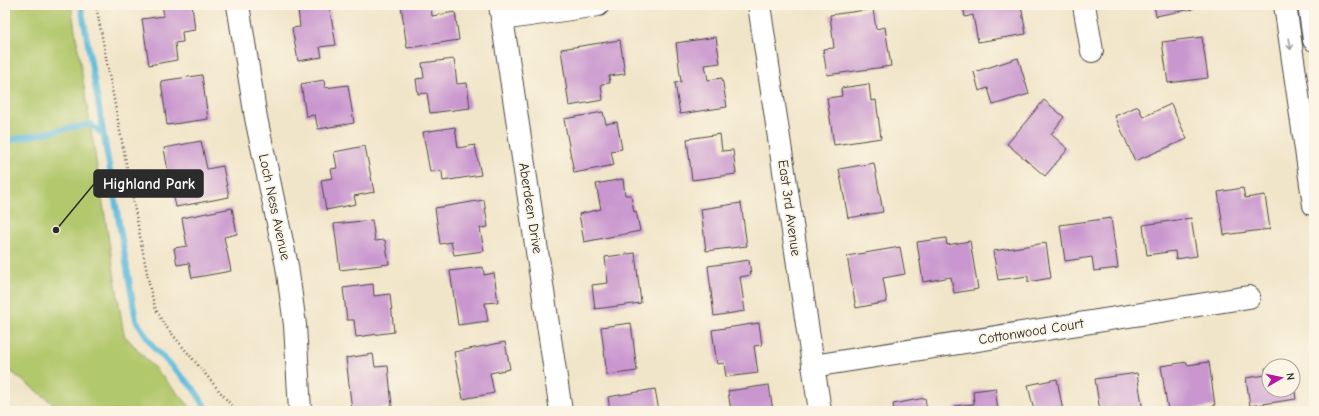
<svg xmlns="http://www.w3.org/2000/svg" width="1319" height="416" viewBox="0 0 1319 416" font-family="'Comic Neue',sans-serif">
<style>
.green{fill:#b2c86d;stroke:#6e7a4c}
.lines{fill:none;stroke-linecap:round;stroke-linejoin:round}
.stream{stroke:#5fbbdd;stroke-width:6}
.building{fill:#c996cf}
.street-casing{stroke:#494743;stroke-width:24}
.secondary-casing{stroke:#494743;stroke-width:24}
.path{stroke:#494743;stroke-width:2.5;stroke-dasharray:1 3;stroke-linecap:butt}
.street{stroke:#fff;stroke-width:22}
.secondary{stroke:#fff;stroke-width:22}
.oneway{stroke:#a0a0a0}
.labels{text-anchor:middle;stroke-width:4;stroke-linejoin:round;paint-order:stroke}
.street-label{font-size:14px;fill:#2b2b2b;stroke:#fcf5e5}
.leader{fill:none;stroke:#2b2b2b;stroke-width:1.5}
.callout-dot{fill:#2b2b2b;stroke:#fcf5e5;stroke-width:1.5}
.callout{fill:#2b2b2b;stroke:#2b2b2b;stroke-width:1.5}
.callout-label{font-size:15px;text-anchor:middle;font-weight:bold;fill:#fff}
</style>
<rect width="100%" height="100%" fill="#fcf5e5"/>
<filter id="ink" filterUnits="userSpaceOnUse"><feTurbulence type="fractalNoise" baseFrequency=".025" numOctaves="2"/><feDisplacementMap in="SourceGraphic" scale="8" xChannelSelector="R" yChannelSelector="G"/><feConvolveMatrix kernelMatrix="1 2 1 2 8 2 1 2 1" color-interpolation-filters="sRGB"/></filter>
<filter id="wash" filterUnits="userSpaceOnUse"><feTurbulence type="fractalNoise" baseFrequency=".012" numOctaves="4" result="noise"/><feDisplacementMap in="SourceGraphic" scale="16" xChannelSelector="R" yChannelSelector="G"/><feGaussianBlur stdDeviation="0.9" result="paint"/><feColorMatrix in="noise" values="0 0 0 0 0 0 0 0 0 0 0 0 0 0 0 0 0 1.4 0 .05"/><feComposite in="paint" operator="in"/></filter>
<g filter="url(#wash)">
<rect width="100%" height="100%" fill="#f1e5c9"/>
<!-- green -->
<path class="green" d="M5 5H71L124 335 194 411H63L5 367Z"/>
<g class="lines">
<!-- stream -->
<path class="stream" d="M81 5 136 320 154 348 194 389 208 411
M5 141 90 124 103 134"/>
</g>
<g id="blocks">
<!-- building -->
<path class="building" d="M162 5H192L195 30 182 32 183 42 175 43 177 60 149 65 142 19 164 16Z
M329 5 336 45 320 47 322 57 298 61 292 28 300 27 298 10Z
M401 5H431L432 16 455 12 459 40 407 48Z
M963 5H1021L1026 34 978 42 973 15 965 17Z
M1154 5H1192V9L1156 16Z
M873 9 876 29 885 27 891 66 827 75 823 49 834 48 830 15Z
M716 37 720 63 705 65 708 80 722 78 727 107 680 114 675 83 681 82 676 43Z
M1202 37 1208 78 1168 83 1162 42Z
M620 40 625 74 609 76 610 83 601 84 603 100 569 106 561 49Z
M1018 58 1029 94 993 105 988 88 979 91 974 72Z
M454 59 457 84 467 83 470 108 430 113 427 93 418 94 416 79 424 78 422 63Z
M202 75 208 119 167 125 161 81Z
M324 80 325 88 348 85 354 123 318 129 315 115 306 116 301 84Z
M869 84 871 101 876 100 881 138 834 145 827 98 842 96 841 88Z
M1044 100 1064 117 1051 134 1068 149 1045 176 1007 144Z
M1171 104 1187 139 1135 161 1115 116 1138 106 1143 117Z
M603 112 606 124 617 122 622 149 611 151 614 165 574 173 564 119Z
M455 127 458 148 475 145 481 175 443 181 442 171 430 172 423 132Z
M720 134 722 151 733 150 736 174 692 180 687 139Z
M201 141 207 169 223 166 229 197 176 207 173 193 160 195 157 179 169 177 164 148Z
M365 146 374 192 354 196 356 204 326 210 321 180 333 178 331 169 337 168 334 152Z
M874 163 883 212 848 218 839 169Z
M623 179 625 195H631L634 212 636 211 640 231 584 242 579 214 601 209 596 184Z
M1243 188 1245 198 1265 195 1270 229 1224 235 1218 192Z
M484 200 488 227 480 228 484 251 454 255 451 242 440 244 435 208Z
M741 203 747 246 706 251 701 209Z
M232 208 237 234 224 237 231 271 192 278 189 263 177 265 174 248 187 246 182 218Z
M1111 218 1118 268 1094 271 1092 257 1065 261 1060 225Z
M1191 218 1197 256 1176 259 1175 251 1147 255 1143 225Z
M372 220 375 241 385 240 389 264 340 270 334 224Z
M946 238 947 245 970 241 978 289 954 293 951 277 923 282 917 242Z
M1046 243 1051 278 1028 282V276L998 280 993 251Z
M900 247 905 274 883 278 887 302 856 308 847 256Z
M635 253 641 303 595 309 592 285 608 283 605 257Z
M749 260 751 275 740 277 745 311 714 316 708 266Z
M483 267 484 275 494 273 498 302 485 303 488 321 458 325 450 271Z
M373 284 374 296 390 294 394 332 356 337 354 320H347L343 288Z
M631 323 637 371 607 375 601 327Z
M759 323 762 345 754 346 758 373 726 377 724 363 717 364 712 330Z
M505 342 510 369 490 373 494 393 463 399 454 352Z
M373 354 375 367 388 366 392 406 352 411 346 358Z
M1187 362V365L1209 362 1215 406 1180 411H1168L1161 366Z
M1265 368H1269V390H1293L1294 385 1296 399 1250 406 1246 378 1266 375Z
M1137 373 1143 411H1100L1095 379Z
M1057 379 1063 411H1034L1028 385Z
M769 385 773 411H731L728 391Z
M995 388 998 411H956L955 406 974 404 973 391Z
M655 389 659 411H610L608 397Z
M925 398 927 411H894L893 404Z"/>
</g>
</g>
<g filter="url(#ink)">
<use href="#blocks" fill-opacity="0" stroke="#494743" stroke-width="1"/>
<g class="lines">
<!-- street casing -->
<g class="street-casing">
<path id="street" d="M238 5 256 118 287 266 295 325 300 411
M500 5 561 411
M759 5 820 411
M1084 5 1092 51
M502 19 598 5
M813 366 1249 297"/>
</g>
<!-- secondary casing -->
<g class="secondary-casing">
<path id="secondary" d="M1285 5 1314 205
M1309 5 1314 40"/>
</g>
<!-- path -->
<path class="path" d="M96 5 150 289 155 307 163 323 236 411"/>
<!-- street -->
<use href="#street" class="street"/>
<!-- secondary -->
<use href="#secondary" class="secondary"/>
</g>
<!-- one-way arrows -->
<defs><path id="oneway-shaft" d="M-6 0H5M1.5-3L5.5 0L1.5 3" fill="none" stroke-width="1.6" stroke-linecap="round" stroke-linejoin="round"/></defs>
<use class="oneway" href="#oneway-shaft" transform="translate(1290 44) rotate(82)"/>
</g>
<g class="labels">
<!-- street labels -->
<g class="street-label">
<text transform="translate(275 207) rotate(78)" y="5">Loch Ness Avenue</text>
<text transform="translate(531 208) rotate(81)" y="5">Aberdeen Drive</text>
<text transform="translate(790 208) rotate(82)" y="5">East 3rd Avenue</text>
<text transform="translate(1031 331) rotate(-9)" y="5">Cottonwood Court</text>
</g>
</g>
<!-- callouts -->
<path class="leader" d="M56 230L94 184"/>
<circle class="callout-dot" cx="56" cy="230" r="4"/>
<rect class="callout" x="94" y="170" width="109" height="27" rx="4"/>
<g class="callout-label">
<text x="149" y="189">Highland Park</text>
</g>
<!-- margin -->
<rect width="1319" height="416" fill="none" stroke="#fcf5e5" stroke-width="20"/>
<!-- north arrow -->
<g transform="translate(1281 378) rotate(81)"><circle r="19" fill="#fcf5e5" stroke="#a8a49b"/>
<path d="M0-3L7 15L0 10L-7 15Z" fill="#b5179e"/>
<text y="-6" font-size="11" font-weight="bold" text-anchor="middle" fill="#2b2b2b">N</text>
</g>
</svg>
